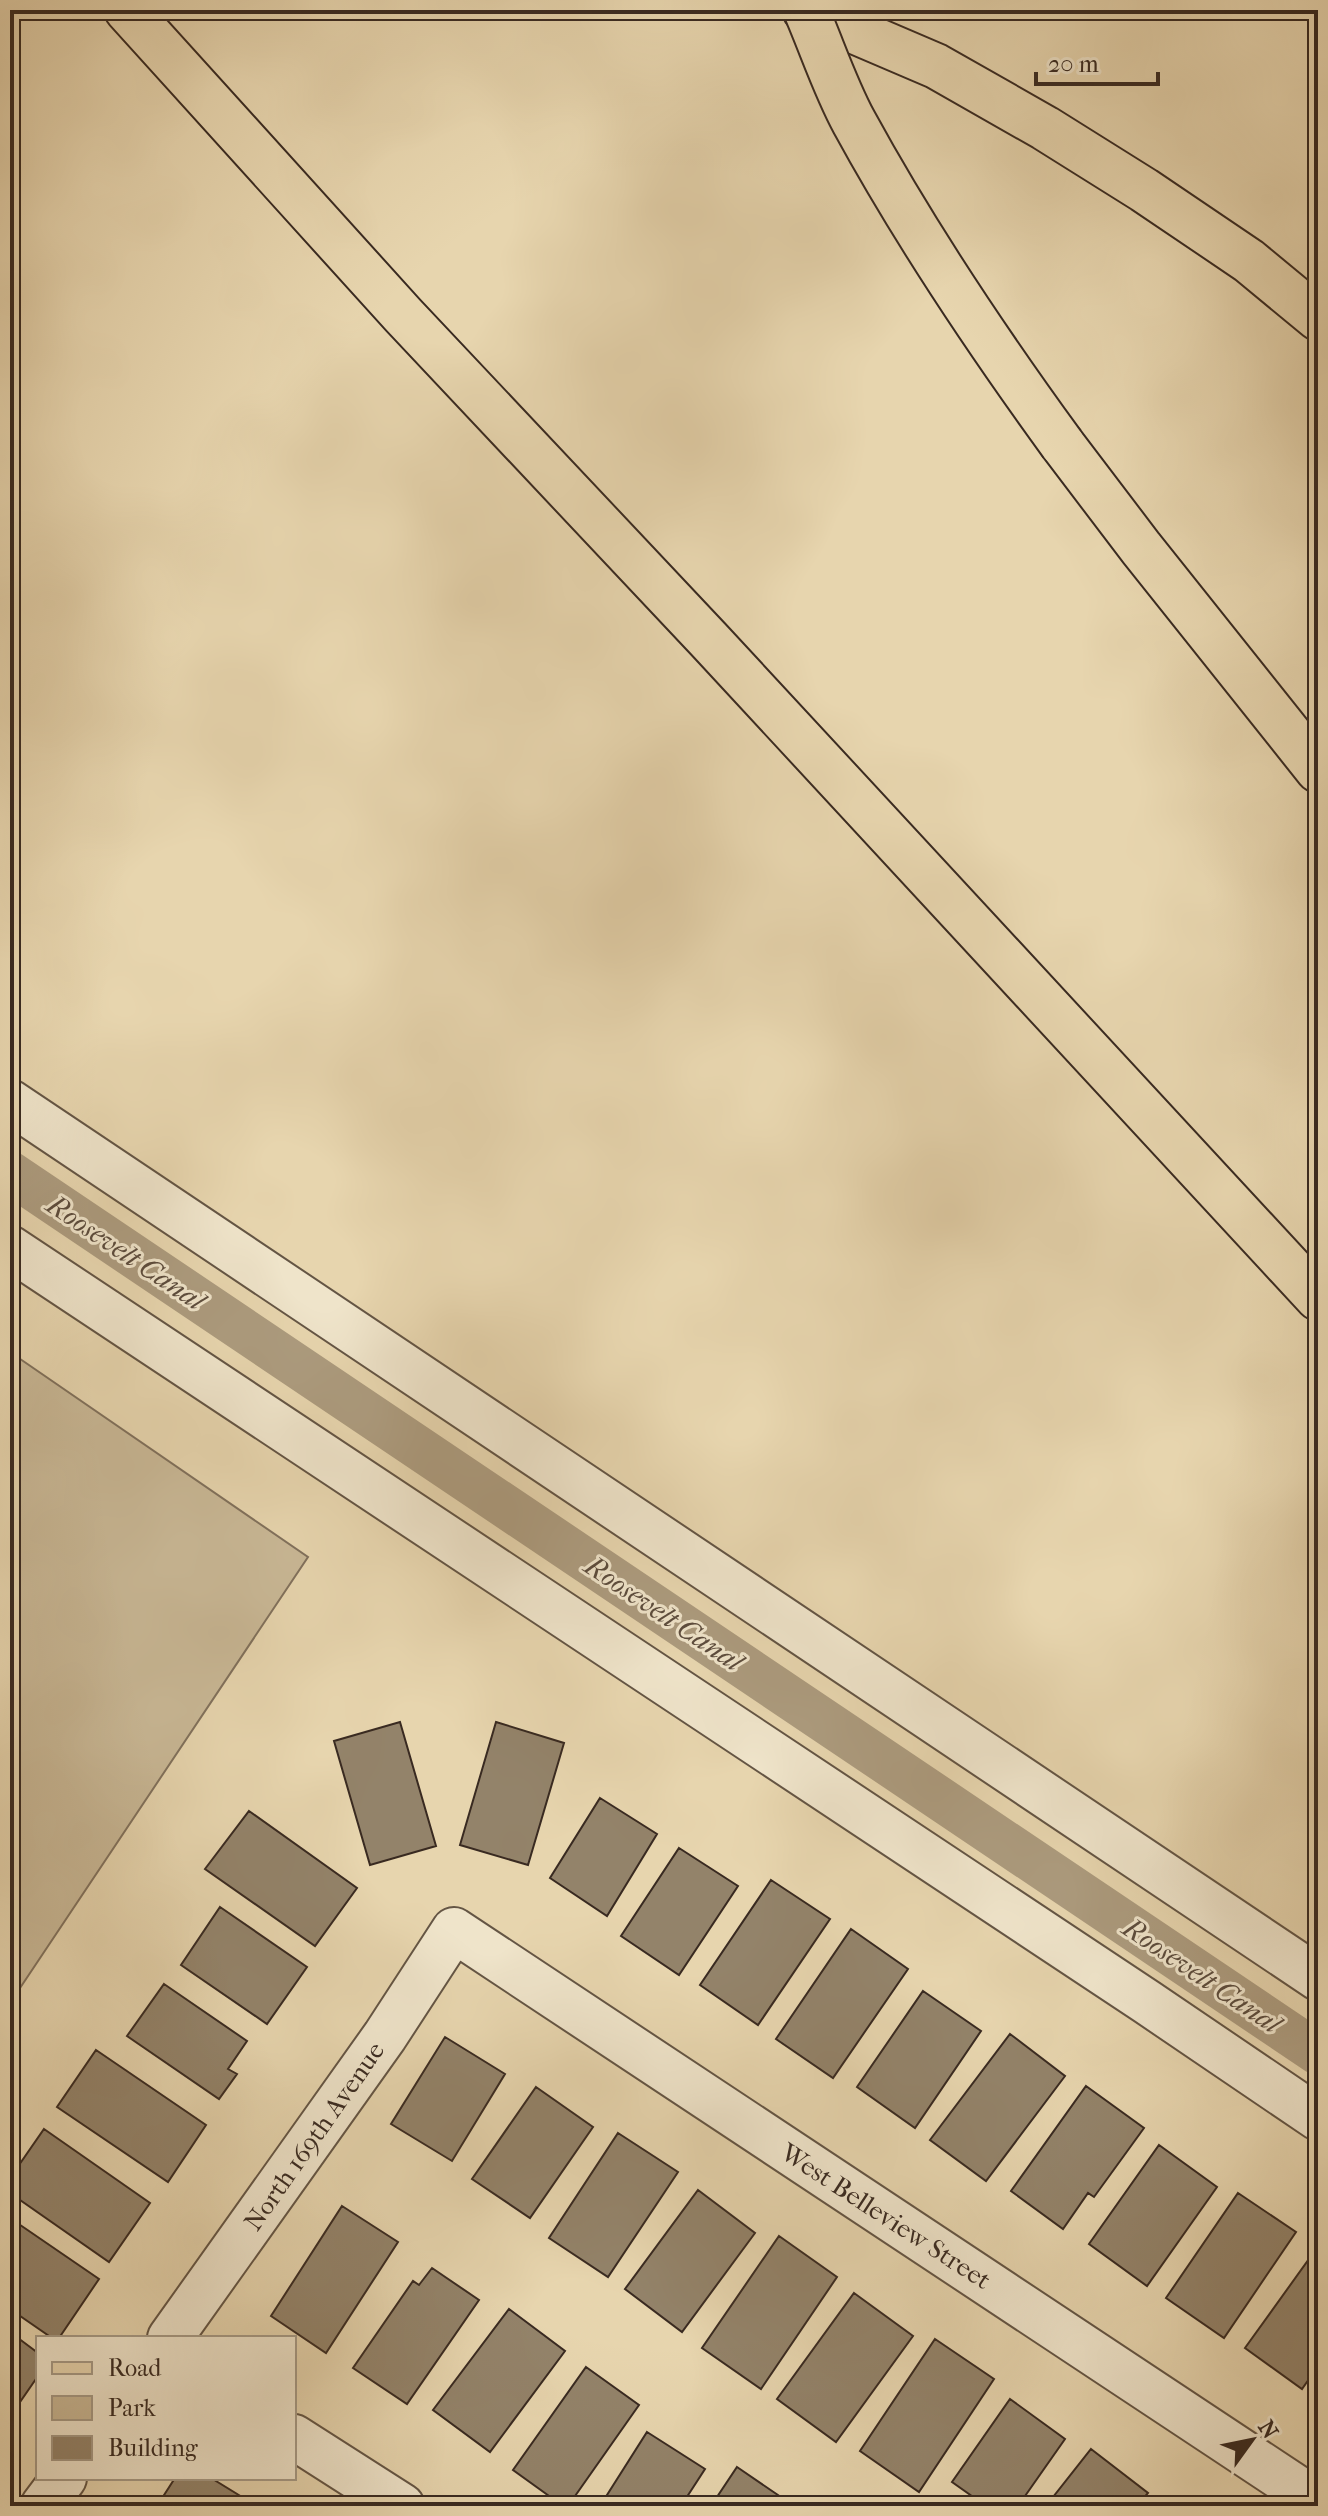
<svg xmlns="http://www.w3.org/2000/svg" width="1328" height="2516" viewBox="0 0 1328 2516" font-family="'IM FELL French Canon',serif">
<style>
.green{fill:#c9b896;stroke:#81715c;stroke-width:2}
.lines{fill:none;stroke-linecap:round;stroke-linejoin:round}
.canal{stroke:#ac9b7e;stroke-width:44}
.building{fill:#93836a;stroke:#392a21;stroke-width:2}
.minor-casing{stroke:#645544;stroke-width:48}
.major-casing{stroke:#392a21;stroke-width:48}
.highway-casing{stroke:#392a21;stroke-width:48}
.minor{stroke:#efe4ca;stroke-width:44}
.major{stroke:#e7d5ae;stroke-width:44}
.highway{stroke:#e7d5ae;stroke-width:44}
.highway-bridge-casing{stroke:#392a21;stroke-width:48;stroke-linecap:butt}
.highway-bridge{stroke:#e7d5ae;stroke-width:44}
.labels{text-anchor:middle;stroke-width:6;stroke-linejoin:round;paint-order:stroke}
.street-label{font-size:26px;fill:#392a21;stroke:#efe4ca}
.water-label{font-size:28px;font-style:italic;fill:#5c4c3d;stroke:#efe4ca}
</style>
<rect width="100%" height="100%" fill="#e7d5ae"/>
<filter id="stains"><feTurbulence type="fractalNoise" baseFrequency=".0025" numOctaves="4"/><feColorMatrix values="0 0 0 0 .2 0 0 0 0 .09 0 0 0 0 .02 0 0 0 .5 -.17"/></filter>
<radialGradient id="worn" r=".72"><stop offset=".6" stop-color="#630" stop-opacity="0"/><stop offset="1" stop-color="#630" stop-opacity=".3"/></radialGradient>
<!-- green -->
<path class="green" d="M10 1352 308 1557 10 2003Z"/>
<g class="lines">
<!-- canal -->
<path class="canal" d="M10 1173 1318 2053"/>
</g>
<!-- building -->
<path class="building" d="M400 1722 436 1846 370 1865 334 1741Z
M496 1722 564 1743 528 1865 460 1845Z
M600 1798 657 1834 607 1916 550 1878Z
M249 1811 357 1888 315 1946 205 1869Z
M679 1848 738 1886 679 1975 621 1936Z
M771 1880 830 1919 758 2025 700 1985Z
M220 1907 307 1967 267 2024 181 1965Z
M851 1929 908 1969 833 2078 776 2039Z
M164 1984 247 2041 228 2069 237 2074 219 2099 127 2036Z
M923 1991 981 2031 915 2128 857 2087Z
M1010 2034 1065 2076 986 2181 930 2140Z
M445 2037 505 2074 452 2161 391 2124Z
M96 2050 206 2125 168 2182 57 2107Z
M1086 2086 1144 2128 1094 2197 1088 2193 1063 2229 1011 2191Z
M536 2087 593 2127 530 2218 472 2179Z
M44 2129 150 2203 109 2262 10 2193V2178Z
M618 2133 678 2172 608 2277 549 2238Z
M1159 2145 1217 2187 1147 2286 1089 2244Z
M698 2190 755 2233 682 2332 625 2289Z
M1238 2193 1296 2232 1224 2338 1166 2298Z
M342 2206 398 2242 326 2353 271 2316Z
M10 2218 99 2279 59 2338H52L10 2309Z
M779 2236 837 2277 761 2389 702 2348Z
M1314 2252 1318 2255V2366L1302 2389 1245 2348Z
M432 2268 479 2300 407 2404 353 2368 413 2281 419 2285Z
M854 2293 913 2336 836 2442 777 2399Z
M509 2309 565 2351 490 2452 433 2410Z
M10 2332 38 2353V2376L11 2415Z
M935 2339 994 2379 919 2492 860 2451Z
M586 2367 639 2405 568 2506H563L513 2470Z
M1010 2399 1065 2439 1018 2506H986L952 2482Z
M647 2432 705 2469 681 2506H600Z
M1091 2449 1148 2493 1137 2506H1046Z
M737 2467 794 2506H711Z
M175 2478H211L242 2497 236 2506H157Z"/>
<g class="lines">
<!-- minor casing -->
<g class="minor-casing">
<path id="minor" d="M10 1102 1318 1978
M10 1248 1147 2002 1318 2118
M170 2338 385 2036 454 1930 1318 2502
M294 2437 402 2506
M43 2506 64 2478"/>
</g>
<!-- major casing -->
<g class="major-casing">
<path id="major" d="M127 10 403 315 709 640 1318 1298"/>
</g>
<!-- highway casing -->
<g class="highway-casing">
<path id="highway" d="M805 10 936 66 1045 128 1144 190 1249 261 1318 318
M1062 444 1141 548 1318 770"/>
</g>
<!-- minor -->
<use href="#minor" class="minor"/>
<!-- major -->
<use href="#major" class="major"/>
<!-- highway -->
<use href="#highway" class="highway"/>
<!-- highway-bridge casing -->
<g class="highway-bridge-casing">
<path id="highway-bridge" d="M806 10C822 47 835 87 854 122 915 234 987 341 1062 444"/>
</g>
<!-- highway-bridge -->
<use href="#highway-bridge" class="highway-bridge"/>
</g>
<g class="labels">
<!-- street labels -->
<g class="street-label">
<text transform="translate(314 2136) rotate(-55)" y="9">North 169th Avenue</text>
<text transform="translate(886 2216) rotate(33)" y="9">West Belleview Street</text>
</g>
<!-- water labels -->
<g class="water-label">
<text transform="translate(126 1252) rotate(34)" y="10">Roosevelt Canal</text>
<text transform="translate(664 1613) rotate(34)" y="10">Roosevelt Canal</text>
<text transform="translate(1202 1975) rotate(34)" y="10">Roosevelt Canal</text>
</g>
</g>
<!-- margin -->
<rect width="1328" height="2516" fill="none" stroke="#e7d5ae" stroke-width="40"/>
<rect x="12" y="12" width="1304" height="2492" fill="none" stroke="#392a21" stroke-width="4"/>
<rect x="20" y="20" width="1288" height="2476" fill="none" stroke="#392a21" stroke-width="2"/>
<!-- legend -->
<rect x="36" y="2336" width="260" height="144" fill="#efe4ca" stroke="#a69a86" stroke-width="2"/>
<rect x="52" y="2362" width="40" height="12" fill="#e7d5ae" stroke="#a69a86" stroke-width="2"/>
<text x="108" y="2376" font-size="24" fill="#392a21">Road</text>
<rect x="52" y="2396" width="40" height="24" fill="#c9b896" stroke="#a69a86" stroke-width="2"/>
<text x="108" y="2416" font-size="24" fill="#392a21">Park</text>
<rect x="52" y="2436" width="40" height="24" fill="#93836a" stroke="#a69a86" stroke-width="2"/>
<text x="108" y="2456" font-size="24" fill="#392a21">Building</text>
<!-- north arrow -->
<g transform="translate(1252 2440) rotate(57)" stroke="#efe4ca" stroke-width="6" paint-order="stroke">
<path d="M0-6L14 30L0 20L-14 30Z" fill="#392a21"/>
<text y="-12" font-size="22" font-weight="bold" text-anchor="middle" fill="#392a21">N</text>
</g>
<!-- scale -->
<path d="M1036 72v12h122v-12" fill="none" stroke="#392a21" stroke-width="4"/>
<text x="1048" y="72" font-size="24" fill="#392a21" stroke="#efe4ca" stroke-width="6" paint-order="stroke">20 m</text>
<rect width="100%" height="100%" filter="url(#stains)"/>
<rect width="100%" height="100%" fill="url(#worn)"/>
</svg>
